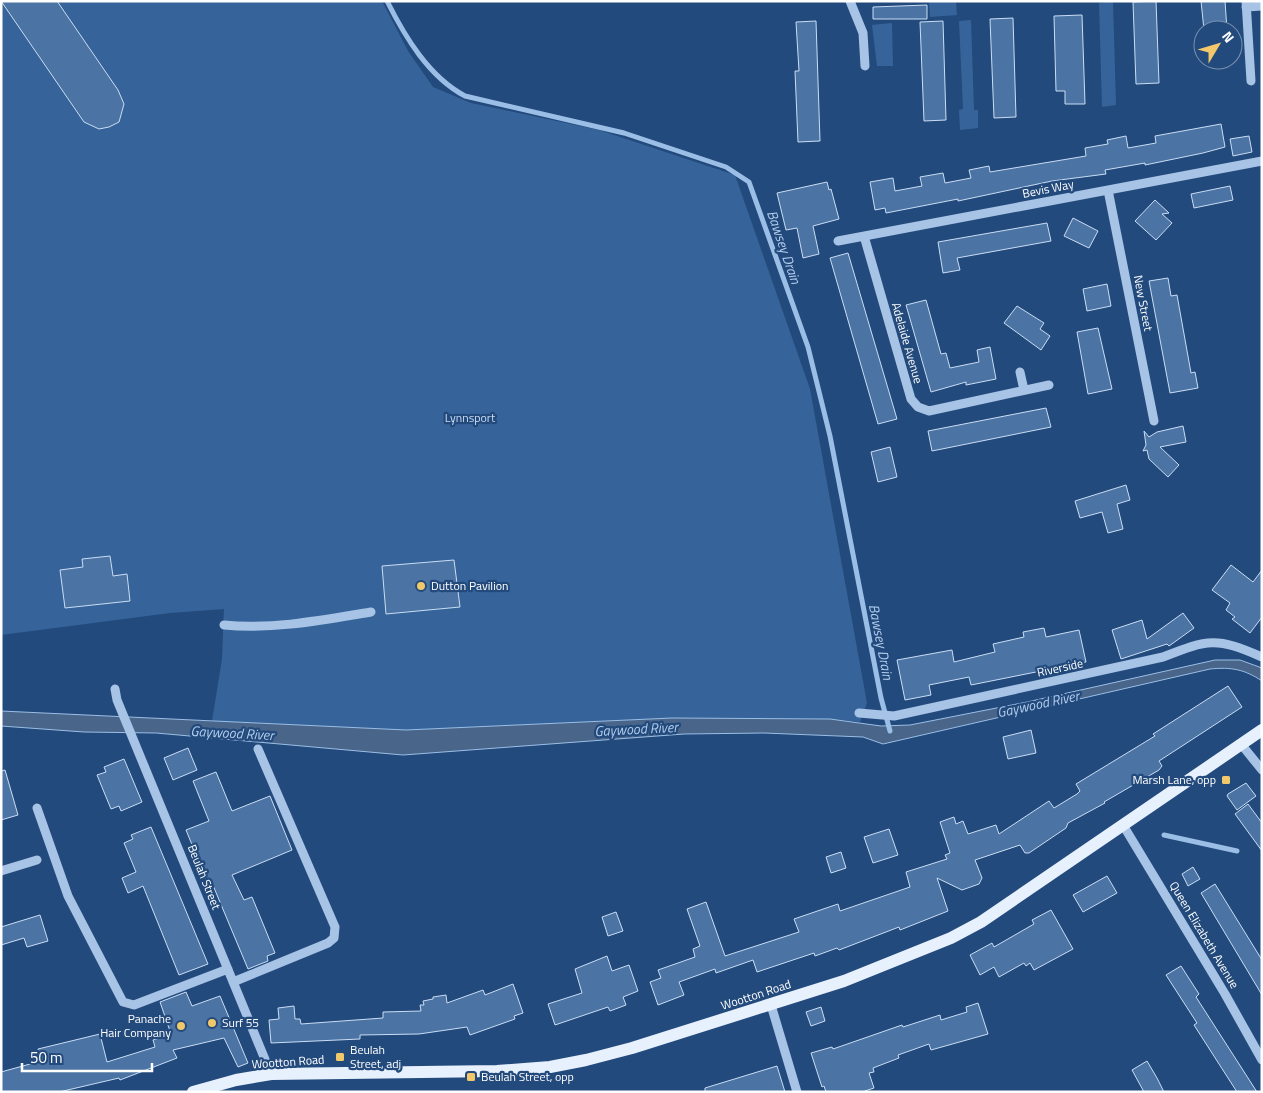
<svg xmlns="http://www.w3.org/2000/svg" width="1263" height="1093" viewBox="0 0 1263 1093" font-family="'Titillium Web',sans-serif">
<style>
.green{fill:#36649a}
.water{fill:#49668a;stroke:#9bbee6}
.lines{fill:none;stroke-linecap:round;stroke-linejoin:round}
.stream{stroke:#9bbee6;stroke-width:5}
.building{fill:#4b74a5;stroke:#caddf4}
.minor{stroke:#a7c3e5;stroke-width:9}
.major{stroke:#e7f0fd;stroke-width:12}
.poi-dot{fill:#f1c96a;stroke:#234a7c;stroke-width:2}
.labels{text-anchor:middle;stroke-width:4.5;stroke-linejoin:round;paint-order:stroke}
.street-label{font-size:12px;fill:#fff;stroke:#234a7c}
.park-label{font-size:12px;fill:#caddf4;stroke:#234a7c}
.poi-label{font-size:12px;fill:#fff;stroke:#234a7c;text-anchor:start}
.water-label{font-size:14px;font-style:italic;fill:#b2cded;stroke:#234a7c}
</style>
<rect width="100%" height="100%" fill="#234a7c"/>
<!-- green -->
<path class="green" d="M1 1H382L408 51 433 87 471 103 599 130 735 175 810 389 867 703 860 722 830 719 672 718 406 730 212 721 222 659 224 609 170 613 1 635Z
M929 1H956L957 15 930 17Z
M1113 1 1116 105 1102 107 1099 3Z
M971 20 974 110H978V128L960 130 959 110 963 109 959 21Z
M892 23 893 66H877L872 25Z"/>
<!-- water -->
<path class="water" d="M1215 660H1240L1262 668V681C1244 669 1231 667 1210 669L883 744 863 737 764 733 684 734 403 755 156 733 84 732 1 726V711L406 730 672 718 830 719 881 726 910 725 1027 702Z"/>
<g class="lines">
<!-- stream -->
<path class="stream" d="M387 1C405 37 429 77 465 96L624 133 726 167 749 182 808 347 830 436 881 698 890 731
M1164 835 1237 851"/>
</g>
<!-- building -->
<path class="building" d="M1 1H57L118 90 124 104 119 122 109 127 99 129 84 122Z
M1156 1 1159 83 1136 84 1133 2Z
M1201 1H1225L1227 30H1204Z
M927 5V19H873V7Z
M1082 15 1085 104H1065V91H1056L1054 16Z
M1013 18 1016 117 994 118 990 19Z
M816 21 820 141 798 142 795 71H799L796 22Z
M943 21 946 120 924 121 920 22Z
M1221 124 1225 147 1203 153 1145 165V163L1105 170 1106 174 1052 181 958 201V199L886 213 885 208 875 210 870 182 893 178 895 191 922 186 920 177 943 173 945 183 971 178 969 170 989 166 990 172 1086 156 1085 148 1108 144 1107 140 1126 136 1128 148 1156 143 1155 136Z
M1249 136 1252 152 1233 156 1230 139Z
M827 182 829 190 831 189 839 219 813 226 819 254 803 258 797 228 786 230 777 193Z
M1230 186 1233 200 1194 208 1191 194Z
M1155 200 1169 213 1162 214 1172 223 1156 240 1135 221Z
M1073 218 1098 231 1089 248 1064 236Z
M1047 223 1051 241 957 258 960 270 943 273 938 242Z
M848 253 897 419 878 424 830 258Z
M1168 278 1171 296 1177 295 1191 373 1195 372 1198 388 1170 393 1149 281Z
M1107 284 1111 306 1087 311 1083 289Z
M926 300 941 354 946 353 950 368 979 362 977 350 990 347 996 379 966 385V382L931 392 906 305Z
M1017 306 1044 323 1040 329 1050 336 1041 350 1004 323Z
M1098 328 1112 389 1088 394 1077 332Z
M1046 408 1051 427 932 451 928 431Z
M1183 426 1186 442 1160 447 1179 465 1168 477 1149 459 1147 450 1143 451 1146 445 1144 431 1149 437 1157 432Z
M890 447 897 477 878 482 871 452Z
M1126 485 1130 500 1117 504 1123 529 1108 533 1102 512 1080 518 1075 501Z
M110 556 113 576 127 574 130 601 65 608 60 570 83 567 82 559Z
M454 560 460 607 386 614 382 566Z
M1231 565 1253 582 1262 570V617L1250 633 1232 619 1235 617 1226 610 1230 603 1212 590Z
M1183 613 1194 628 1169 646 1167 644 1121 659 1112 630 1142 620 1147 639Z
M1044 628 1046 637 1079 630 1086 662 971 685 969 677 929 685 931 695 905 700 897 660 952 650 954 662 995 652 993 644 1024 637 1023 632Z
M1228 686 1242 707 1159 761 1162 766 1159 770 1104 802 1105 803 1068 823 1066 828 1029 853H1025L1020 845 975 860 982 878 979 884 962 890 937 878 948 911 900 930 899 927 839 950 837 948 815 956 814 953 757 972 753 960 716 973 715 969 679 982 684 995 658 1005 650 982 661 978 658 970 695 957 693 949 700 946 687 909 706 902 725 956 799 932 794 919 838 904 840 911 910 887 906 872 947 859 945 855 950 853 940 822 954 817 956 824 963 821 968 834 996 825 999 834 1049 801 1054 808 1077 794 1080 791 1076 784 1155 736 1153 734Z
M1031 730 1036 753 1008 759 1003 737Z
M188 748 197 770 173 780 164 758Z
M124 759 142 802 121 811 119 806 111 809 97 775 106 772 104 767Z
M5 770 18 815 1 820V771Z
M216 772 232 811 270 796 292 850 232 875 244 900 252 897 275 953 267 956 268 961 248 969 212 883 208 884 186 830 209 821 193 781Z
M1246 783 1256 796 1237 810 1227 796 1228 794Z
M1248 804 1262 823V851L1235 814Z
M151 827 208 964 179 975 143 886 128 893 122 878 136 872 124 843 133 839 131 835Z
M889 829 898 855 873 863 864 837Z
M841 852 846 868 831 873 826 857Z
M1193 867 1200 879 1188 886 1182 874Z
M1107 876 1117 893 1083 912 1073 895Z
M1215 884 1262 960V995L1201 893Z
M1051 910 1073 949 1034 970 1030 963 1026 966 1024 963 999 977 994 967 980 975 970 955 992 943 994 947 1034 924 1032 920Z
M616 912 623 931 608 936 602 917Z
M40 915 48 941 27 947 24 938 1 945V927Z
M607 956 612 971 629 965 638 991 623 997 626 1005 610 1011 608 1007 555 1025 548 1004 582 993 575 969Z
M1181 966 1199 994 1196 997 1257 1092H1237L1194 1025 1197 1023 1166 975Z
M513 984 523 1013 514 1016 515 1019 470 1035 467 1027 419 1034 360 1035V1039L271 1043 269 1020 279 1019 278 1008 294 1006 295 1019H300L301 1024 383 1018V1012L421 1011 420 1005H424L423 1001 433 999V997L446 995 447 1003 483 990 485 995Z
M186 992 192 1006 220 996 248 1063 238 1067 224 1038 173 1050 177 1058 120 1080 119 1078 59 1092H1V1072L41 1061 38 1049 100 1034 107 1062 155 1047 153 1040 171 1034 160 1002Z
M978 1003 988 1034 931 1050 929 1044 898 1055 899 1058 873 1068 874 1072 869 1073 874 1088 862 1092H826L824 1086 822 1087 811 1053 832 1047 833 1049 902 1025 903 1027 940 1015 941 1020 967 1012 966 1007Z
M821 1007 825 1021 811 1026 806 1012Z
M1147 1061 1157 1078 1164 1092H1144L1132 1070Z
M777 1066 785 1092H705V1088Z"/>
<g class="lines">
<!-- minor -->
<path class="minor" d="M850 1 863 33 865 66
M1246 1 1251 81
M1246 7 1262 6
M1108 190 1154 421
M864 236 911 399 918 407 929 411 1049 385
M838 241 1262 161
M1020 372 1024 390
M224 625C272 630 323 620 371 612
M115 689 117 700 271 1074
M859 713 894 716 1163 657C1209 639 1216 637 1262 657
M1241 744 1262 770
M37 808 68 896 123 1002 134 1005 228 969
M1123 825 1225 994 1262 1060
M1 871 37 860
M233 982 328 943 334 938 335 927 258 749
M771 1005 797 1092"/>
<!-- major -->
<path class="major" d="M193 1092 236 1080 271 1074 497 1071 550 1067 586 1060 632 1048 844 981 951 938 981 922 1262 730"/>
</g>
<!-- markers -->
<g class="poi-dot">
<circle cx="421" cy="586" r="5"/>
<rect x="1221" y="775" width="10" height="10" rx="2.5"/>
<circle cx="212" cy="1023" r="5"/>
<circle cx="181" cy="1026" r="5"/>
<rect x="335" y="1052" width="10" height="10" rx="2.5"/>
<rect x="466" y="1072" width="10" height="10" rx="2.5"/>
</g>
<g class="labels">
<!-- street labels -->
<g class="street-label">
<text transform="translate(1048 189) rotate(-11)" y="4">Bevis Way</text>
<text transform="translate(1143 303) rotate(79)" y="4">New Street</text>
<text transform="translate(907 343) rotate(74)" y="4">Adelaide Avenue</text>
<text transform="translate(1060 668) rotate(-12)" y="4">Riverside</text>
<text transform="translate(204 877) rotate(68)" y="4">Beulah Street</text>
<text transform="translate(1204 935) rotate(59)" y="4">Queen Elizabeth Avenue</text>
<text transform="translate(756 995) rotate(-18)" y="4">Wootton Road</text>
<text transform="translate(288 1062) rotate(-4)" y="4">Wootton Road</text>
</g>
<!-- park labels -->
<g class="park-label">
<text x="470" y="422">Lynnsport</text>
</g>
<!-- poi labels -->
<g class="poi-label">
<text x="431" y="590">Dutton Pavilion</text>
<text x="1216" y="784" text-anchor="end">Marsh Lane, opp</text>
<text x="171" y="1023" text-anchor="end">Panache<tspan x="171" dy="14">Hair Company</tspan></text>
<text x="222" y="1027">Surf 55</text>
<text x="350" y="1054">Beulah<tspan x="350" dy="14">Street, adj</tspan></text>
<text x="481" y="1081">Beulah Street, opp</text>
</g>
<!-- water labels -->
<g class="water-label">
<text transform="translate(784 247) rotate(71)" y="5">Bawsey Drain</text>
<text transform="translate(881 642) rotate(79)" y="5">Bawsey Drain</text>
<text transform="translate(1038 704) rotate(-12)" y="5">Gaywood River</text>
<text transform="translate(636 729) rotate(-3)" y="5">Gaywood River</text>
<text transform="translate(232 733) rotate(3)" y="5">Gaywood River</text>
</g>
</g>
<!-- border -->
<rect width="1263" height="1093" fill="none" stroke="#ffffff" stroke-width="5"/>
<!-- north arrow -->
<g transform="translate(1218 45) rotate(52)"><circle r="24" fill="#234a7c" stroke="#7b92b0"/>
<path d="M0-4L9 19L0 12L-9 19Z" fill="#f1c96a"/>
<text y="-8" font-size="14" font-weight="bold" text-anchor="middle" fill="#ffffff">N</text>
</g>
<!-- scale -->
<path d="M22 1063v8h130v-8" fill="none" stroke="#ffffff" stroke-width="2.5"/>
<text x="30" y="1063" font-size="15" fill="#ffffff" stroke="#234a7c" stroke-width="4" paint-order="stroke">50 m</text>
</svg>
